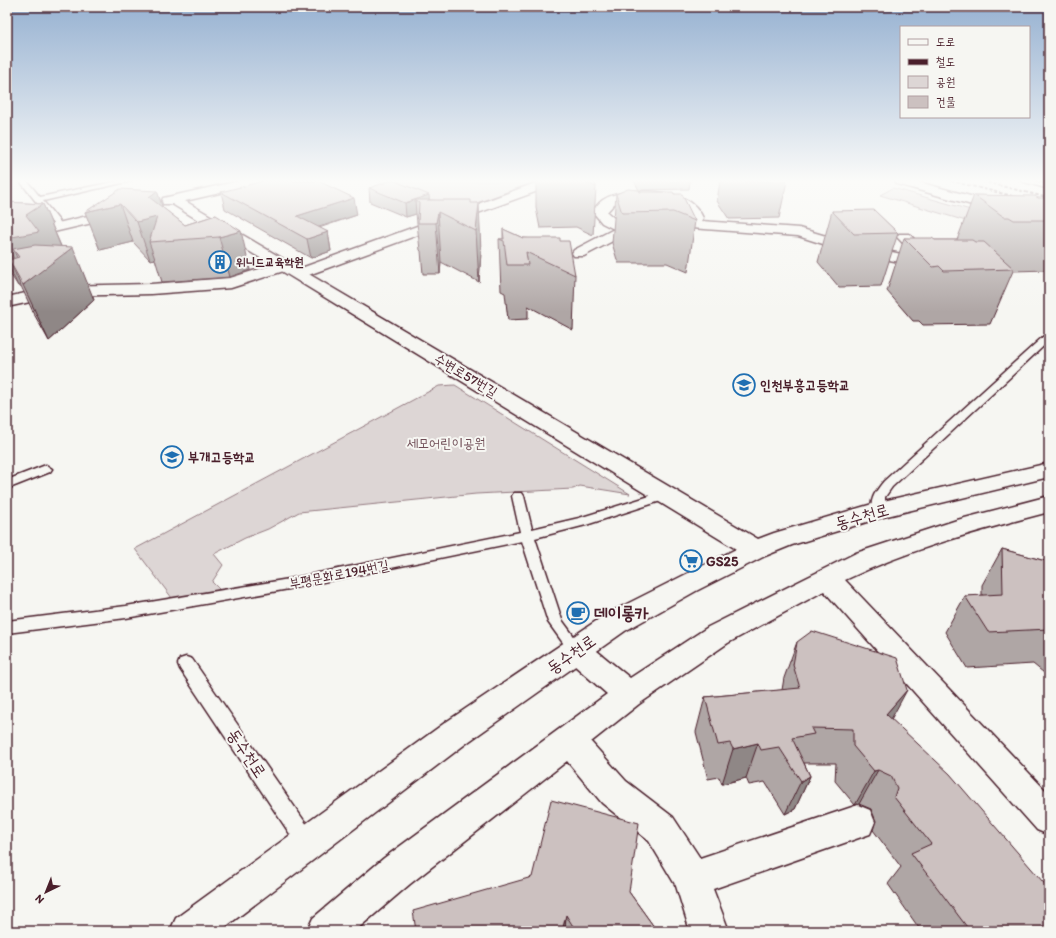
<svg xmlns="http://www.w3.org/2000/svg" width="1056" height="938" viewBox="0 0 1056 938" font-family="Itim,'Poor Story',sans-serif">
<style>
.green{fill:#ddd6d5;stroke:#947a80}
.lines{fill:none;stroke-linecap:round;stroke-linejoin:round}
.lane-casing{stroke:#4a1f2b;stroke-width:3}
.street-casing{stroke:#4a1f2b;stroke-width:3}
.secondary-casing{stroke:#4a1f2b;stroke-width:3}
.lane{fill:#f6f6f2;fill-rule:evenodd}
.street{fill:#f6f6f2;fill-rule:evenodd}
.secondary{fill:#f6f6f2;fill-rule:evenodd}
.rail{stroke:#4a1f2b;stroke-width:2;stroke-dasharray:3.5 2;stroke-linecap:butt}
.wall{fill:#afa6a5;stroke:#4a1f2b}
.shaded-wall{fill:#8f8786;stroke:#4a1f2b;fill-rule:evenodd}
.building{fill:#ccc1c0;stroke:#4a1f2b}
.labels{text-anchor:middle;stroke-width:4;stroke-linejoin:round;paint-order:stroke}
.far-poi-label{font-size:12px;font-weight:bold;fill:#4a1f2b;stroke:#f6f6f2;text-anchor:start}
.street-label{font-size:14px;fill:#4a1f2b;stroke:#f6f6f2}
.poi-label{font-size:14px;font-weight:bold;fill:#4a1f2b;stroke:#f6f6f2;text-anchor:start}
.park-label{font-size:14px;fill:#6f4d56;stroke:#f6f6f2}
.near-street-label{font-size:17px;fill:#4a1f2b;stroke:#f6f6f2}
.near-poi-label{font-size:17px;font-weight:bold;fill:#4a1f2b;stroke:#f6f6f2;text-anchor:start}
</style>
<rect width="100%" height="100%" fill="#f6f6f2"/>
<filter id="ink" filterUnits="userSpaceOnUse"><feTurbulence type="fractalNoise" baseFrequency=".025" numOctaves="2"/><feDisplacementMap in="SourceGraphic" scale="8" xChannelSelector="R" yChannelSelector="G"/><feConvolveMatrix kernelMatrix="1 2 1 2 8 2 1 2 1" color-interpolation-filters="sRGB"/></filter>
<g filter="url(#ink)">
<!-- green -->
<path class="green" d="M378 181H537L452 212Z
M893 188 1048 232 1049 233 979 225 880 195Z
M455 385 630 494 580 486 573 489 476 494 299 512 268 529 245 538 214 554 223 565 212 582 220 590 172 598 135 549 439 386Z"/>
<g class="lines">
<!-- lane casing -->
<g class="lane-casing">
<path id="lane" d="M20 181H27L40 197 118 181H131L43 201 64 227 60 229H57Z
M1021 181H1033L1049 185V189Z
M1049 333V341L892 487 885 497V510L884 513H874C867 501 877 490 884 481L1046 334Z
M46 465 52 469 50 472 7 489V480Z
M666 491 670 492 672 495 670 498 586 525 535 538 562 620 584 650 581 654 576 656 571 654 548 622 522 541 289 589 126 618 7 633V621L126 606 289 579 520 532 512 496 514 493H522L524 496 532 529 579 518Z
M186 657 192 659 314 835 316 842 314 849 307 851 300 849 180 669 178 664 180 659Z"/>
</g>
<!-- street casing -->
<g class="street-casing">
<path id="street" d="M541 181H559L557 184 303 277H293L290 274 293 271Z
M634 191C659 191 692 192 703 218L701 221 799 228 853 244 916 257 897 237 899 234H909L932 256 924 265 919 266 845 251 798 236 691 228 662 236H646L628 233 584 256H574L572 253 574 250 614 229 602 223 593 212C601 195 617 194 634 191ZM634 199C651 199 682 198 689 217 667 234 626 232 607 212L614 204Z
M285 261 290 263 293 266 290 269 231 288 151 294 58 296 7 307V297L58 286 151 284 230 278Z
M1049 496V512C980 530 910 549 845 580L1049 794V835L1037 830 824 591 728 643 639 704 591 742 626 781 673 817 700 858 858 805 870 810 875 822 870 834 713 889 729 931H690L676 886 649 841 602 803 567 761 410 884 355 931H307L313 918 384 858 607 694 566 658 562 650 566 642 576 638 586 642 630 678 708 627 856 553 957 520Z"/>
</g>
<!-- secondary casing -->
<g class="secondary-casing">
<path id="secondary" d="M239 181H261L259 184 185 201 758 539 774 533 879 502 1049 463V477L883 517 792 545 765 556 696 591 625 631 468 742 220 931H170L176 918 446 722 605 615 736 549 172 204H163L162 201 163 198Z
M895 181H915L1000 204 1049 221V230L990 210 897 184Z
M117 209 122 210 124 213 122 216 7 243V235Z"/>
</g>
<!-- lane -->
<use href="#lane" class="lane"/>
<!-- street -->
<use href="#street" class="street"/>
<!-- secondary -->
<use href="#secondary" class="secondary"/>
<!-- rail -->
<path class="rail" d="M951 181 1021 198
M982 181 1049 198"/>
</g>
<!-- wall -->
<path class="wall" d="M536 181H595L596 187 593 235 576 227 540 228 536 208Z
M634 181H690L689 189 639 190Z
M720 181H787L779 218 729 219 717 201Z
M1039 181H1049V183Z
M369 188 430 200 471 203 481 252 479 282 441 262 440 274H423L421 251 420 250 416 214 406 217 370 202Z
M157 191 163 208 185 225 216 215 250 270 230 277 162 282 155 259 150 260 133 242 100 250 85 212Z
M221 192 357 215 319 228 328 232 331 251 311 258 225 209Z
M640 192 674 194 695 221 688 272 667 263H618L612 243 616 194Z
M974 195 1038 198 1049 200V270L1013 271 990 324 923 325 919 321H913L887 291 904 238 935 240H957Z
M7 202 43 204 61 246 94 300 49 341 34 314 21 286H18L7 269Z
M832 211 898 233 881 286 839 287 818 262Z
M503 229 523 238 560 241 575 275 573 330 528 306V319L508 320 505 293 501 291 499 239H503Z
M1049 363V370L1046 369Z
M1002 549 1049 562V677L1033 664 967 668 945 632 965 596H982V585Z
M797 642 891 719 1049 931H921L888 884 901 867 873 830 876 821 871 809 859 804 855 805 835 781 836 763H804L810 776 795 809 785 814 765 782 749 785 746 778 722 784 719 777 708 779 696 732 705 697 782 690 784 678Z
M629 892 657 931H416Z"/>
<!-- shaded-wall -->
<path class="shaded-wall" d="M157 191 169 227 149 242 155 259 150 260 137 222 149 197Z
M429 195 430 209 415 200 416 214 406 217 405 203Z
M354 198 357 215 300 233 297 216Z
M479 203 481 252 479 282 476 231Z
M43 204 64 254 73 247 94 300 49 341 23 285 25 284 7 243V238L26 215ZM13 249 19 257 28 282Z
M120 204 133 242 100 250 85 212Z
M438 212 441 262 440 274 436 223Z
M241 231 250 270 230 277 219 237Z
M328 232 331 251 311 258 307 239Z
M7 247 24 285 9 260 21 286H18L7 262Z
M907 690 888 725 886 714Z
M758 743 746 778 722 784 733 749Z
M878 770 859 804 855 805 874 771Z
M810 776 795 809 785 814 801 781Z
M566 915 565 931H562Z"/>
<!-- building -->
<path class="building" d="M263 181H318L354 198 297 216 328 232 307 239 221 192Z
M390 181H395L429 195 405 203 369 188Z
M582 181H595L596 187Z
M120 189 157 191 149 197 185 225 216 215 241 231 219 237 149 242 157 217 137 222 120 204 85 212Z
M628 189 639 190 640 192H673L674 194H682L695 221 673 212 622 213 616 194Z
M974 195 1035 196 1038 198H1046L1049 200V220H1014L1009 217H1004Z
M415 200H471V203H479L476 231 438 212 436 223H418L419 203Z
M7 202 43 204 26 215 39 232 7 238Z
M874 210 898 233 854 234 832 211Z
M503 229 523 238H560V241H569L575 275 526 252 528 265H507L504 241 499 239H504Z
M904 238H932L935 240H972L975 242H984L1014 269 944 271 939 266 933 267Z
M35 245 73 247 23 285 9 260 19 257 13 249Z
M1002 549 1049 562V629L988 632 965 596 1003 594Z
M812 631 897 658 907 690 886 714 950 774 1049 889V931H970L911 853 931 844 894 797 897 788 891 776 878 770 874 771 853 746V729L811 728 814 734 792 738 810 776 801 781 779 747 761 750 758 743 733 749 730 743 718 745 705 697 800 688 793 665 797 642Z
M551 800 639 823 629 892 657 931H576L566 915 562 931H416L413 911 532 877Z"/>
</g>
<!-- sky -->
<linearGradient id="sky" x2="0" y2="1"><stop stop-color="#96b1d1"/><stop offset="0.58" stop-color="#fbfbf9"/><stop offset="1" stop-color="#fbfbf9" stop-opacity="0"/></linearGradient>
<rect width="1056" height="312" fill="url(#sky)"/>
<!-- icons -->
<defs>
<g id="building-ring" transform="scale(1.15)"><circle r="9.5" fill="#f6f6f2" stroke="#1f6fb2" stroke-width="1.5"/><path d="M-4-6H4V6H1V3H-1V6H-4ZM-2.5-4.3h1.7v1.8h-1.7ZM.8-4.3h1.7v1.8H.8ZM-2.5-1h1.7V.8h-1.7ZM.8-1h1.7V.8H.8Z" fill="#1f6fb2"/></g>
<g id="school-ring" transform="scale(1.15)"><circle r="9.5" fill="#f6f6f2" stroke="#1f6fb2" stroke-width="1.5"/><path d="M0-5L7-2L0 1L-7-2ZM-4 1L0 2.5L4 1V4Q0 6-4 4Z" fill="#1f6fb2"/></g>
<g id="supermarket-ring" transform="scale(1.15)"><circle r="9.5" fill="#f6f6f2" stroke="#1f6fb2" stroke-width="1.5"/><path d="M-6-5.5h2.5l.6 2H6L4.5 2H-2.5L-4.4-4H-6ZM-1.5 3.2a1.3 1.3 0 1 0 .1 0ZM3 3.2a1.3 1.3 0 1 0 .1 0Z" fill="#1f6fb2"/></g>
<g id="cafe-ring" transform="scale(1.15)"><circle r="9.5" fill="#f6f6f2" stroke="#1f6fb2" stroke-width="1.5"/><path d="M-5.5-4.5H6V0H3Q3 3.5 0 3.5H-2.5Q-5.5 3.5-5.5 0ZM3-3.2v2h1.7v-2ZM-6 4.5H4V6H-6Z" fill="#1f6fb2"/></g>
</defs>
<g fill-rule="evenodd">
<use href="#building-ring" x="220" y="262"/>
<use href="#school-ring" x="744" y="385"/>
<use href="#school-ring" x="172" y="457"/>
<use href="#supermarket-ring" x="691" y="561"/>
<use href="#cafe-ring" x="578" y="613"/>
</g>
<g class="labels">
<!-- far-poi labels -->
<g class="far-poi-label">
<text x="236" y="266">위니드교육학원</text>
</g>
<!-- street labels -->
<g class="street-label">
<text transform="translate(466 375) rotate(31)" y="5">수변로57번길</text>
<text transform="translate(339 574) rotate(-11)" y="5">부평문화로194번길</text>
</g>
<!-- poi labels -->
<g class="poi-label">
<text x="760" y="390">인천부흥고등학교</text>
<text x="188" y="462">부개고등학교</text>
<text x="706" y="566">GS25</text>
</g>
<!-- park labels -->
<g class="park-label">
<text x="446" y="448">세모어린이공원</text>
</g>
<!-- near-street labels -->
<g class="near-street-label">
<text transform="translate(862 516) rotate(-16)" y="6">동수천로</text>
<text transform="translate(571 654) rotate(-35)" y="6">동수천로</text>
<text transform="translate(247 753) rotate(56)" y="6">동수천로</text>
</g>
<!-- near-poi labels -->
<g class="near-poi-label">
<text x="594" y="619">데이롱카</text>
</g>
</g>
<!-- margin -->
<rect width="1056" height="938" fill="none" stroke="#f6f6f2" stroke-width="24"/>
<rect x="12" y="12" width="1032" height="914" fill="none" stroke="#4a1f2b" stroke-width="1.5" filter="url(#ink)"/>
<!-- legend -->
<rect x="900" y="26" width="130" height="92" fill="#f6f6f2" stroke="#b1a0a2"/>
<rect x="908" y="39" width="20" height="6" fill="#f6f6f2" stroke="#b1a0a2"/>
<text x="936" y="46" font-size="12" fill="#4a1f2b">도로</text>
<rect x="908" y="59" width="20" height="6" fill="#4a1f2b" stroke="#b1a0a2"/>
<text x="936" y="66" font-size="12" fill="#4a1f2b">철도</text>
<rect x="908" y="76" width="20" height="12" fill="#ddd6d5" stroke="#b1a0a2"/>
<text x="936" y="86" font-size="12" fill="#4a1f2b">공원</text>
<rect x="908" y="96" width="20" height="12" fill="#ccc1c0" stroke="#b1a0a2"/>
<text x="936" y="106" font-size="12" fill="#4a1f2b">건물</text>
<!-- north arrow -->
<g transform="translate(46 892) rotate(223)" stroke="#f6f6f2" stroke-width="3" paint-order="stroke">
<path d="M0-3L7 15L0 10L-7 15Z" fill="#4a1f2b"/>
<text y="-6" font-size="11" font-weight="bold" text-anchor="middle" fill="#4a1f2b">N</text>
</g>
</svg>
